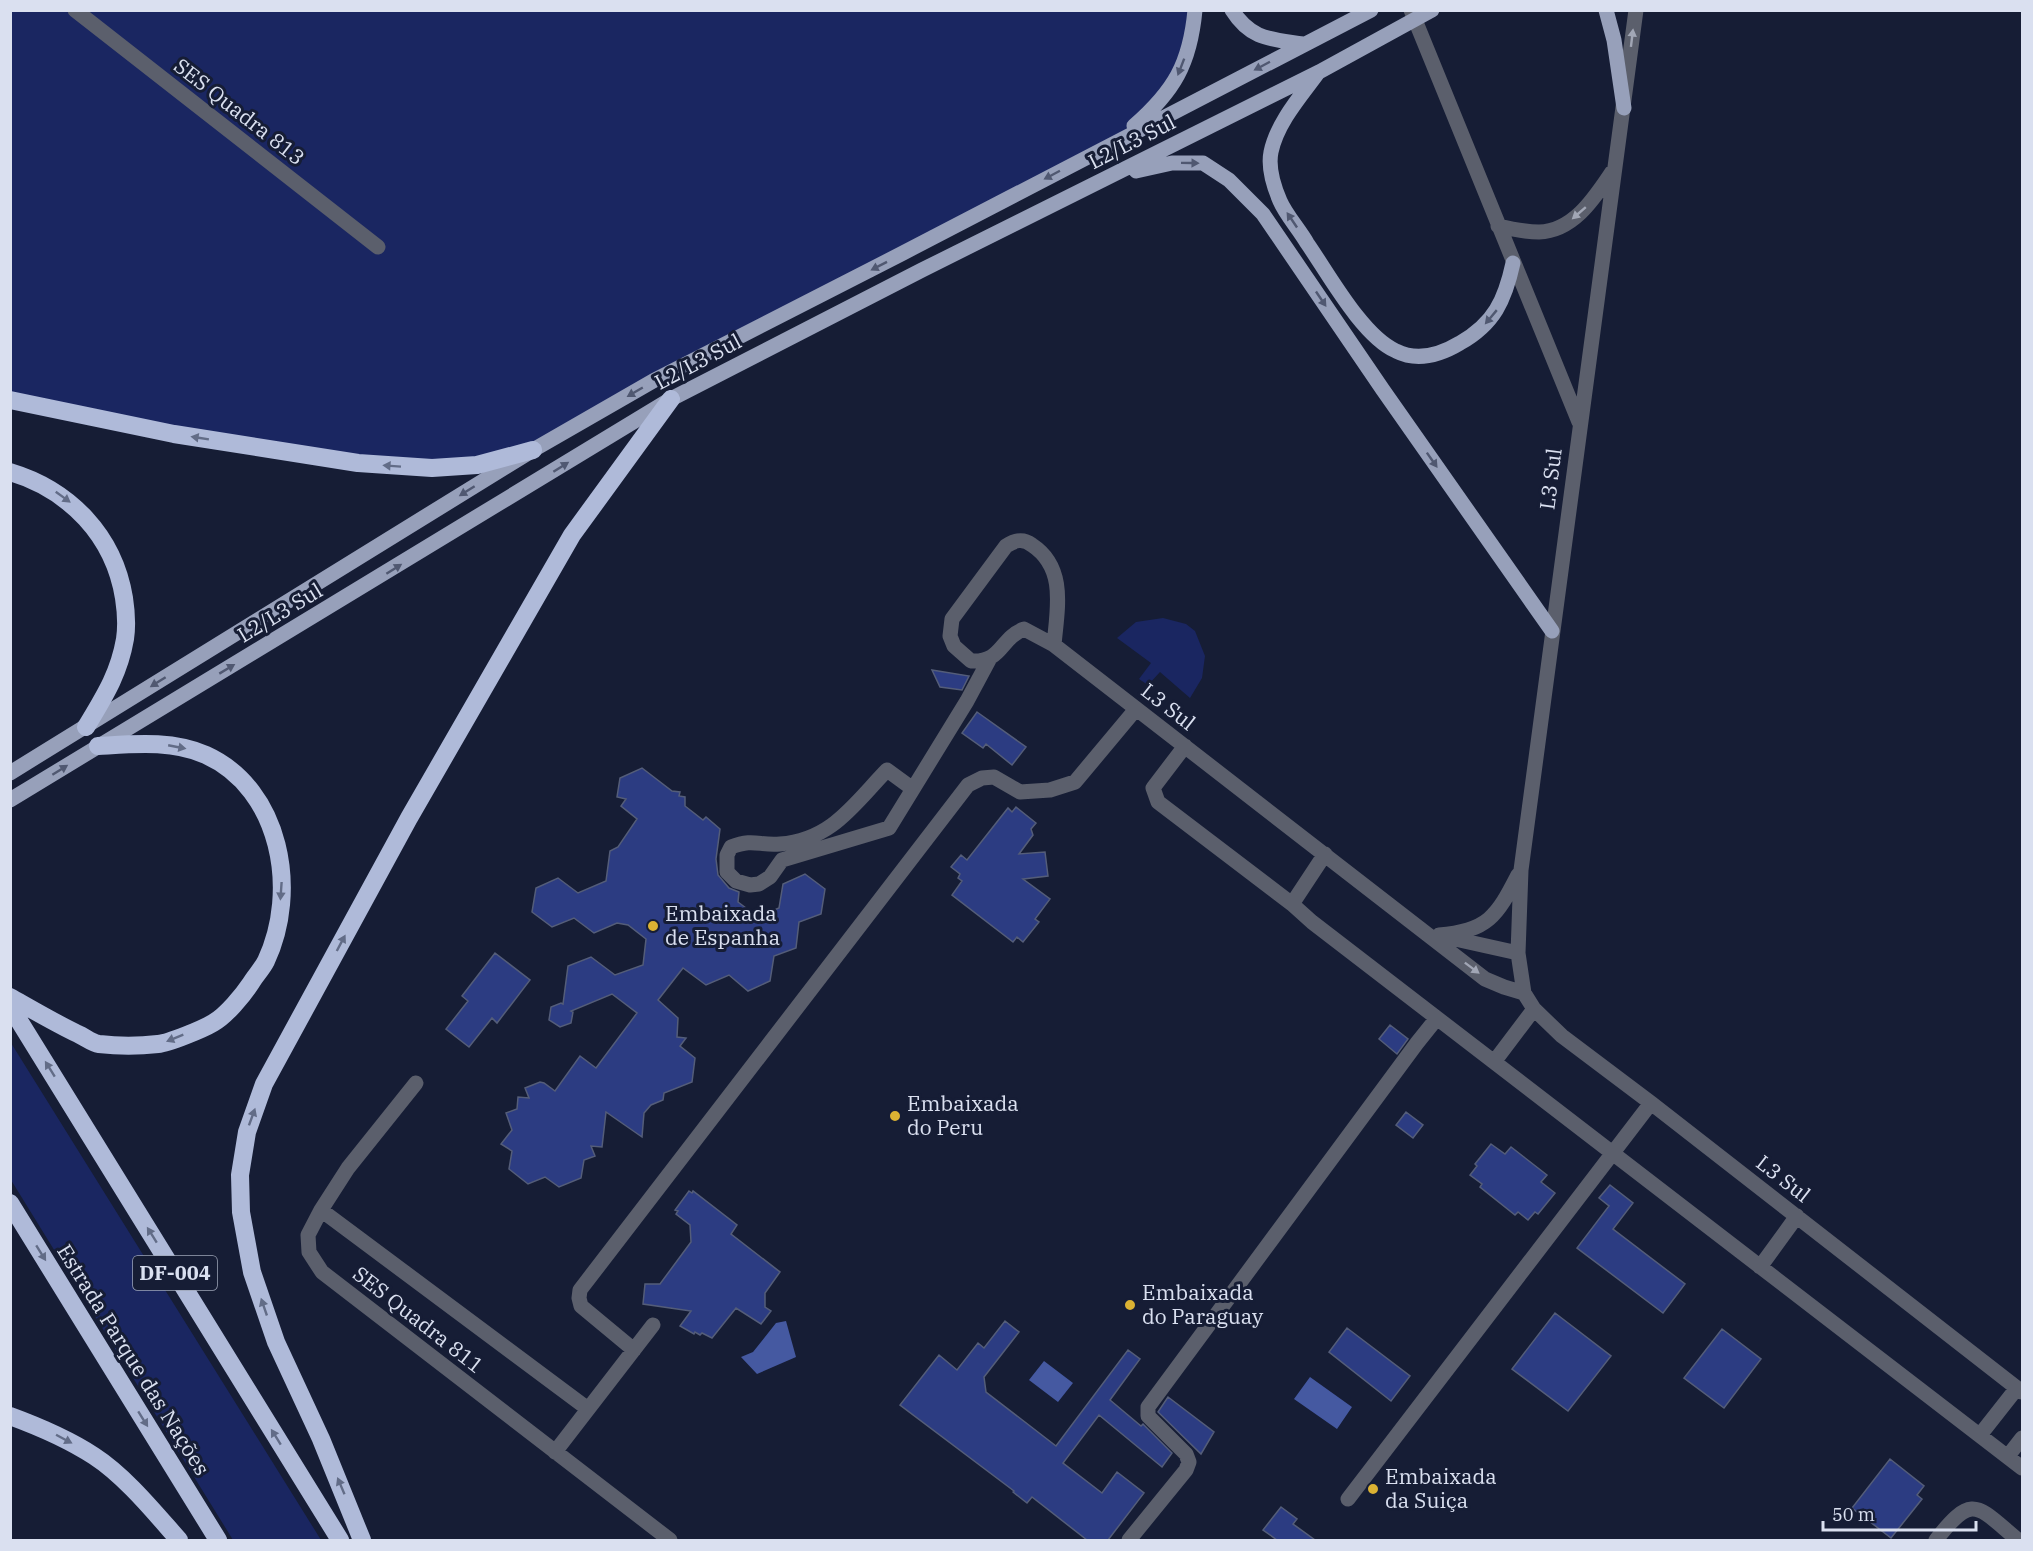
<svg xmlns="http://www.w3.org/2000/svg" width="2033" height="1551" viewBox="0 0 2033 1551" font-family="'IBM Plex Serif',serif">
<style>
.green{fill:#1a2661}
.water{fill:#4559a1}
.building{fill:#2c3c82;stroke:#545d79;stroke-width:1.5}
.lines{fill:none;stroke-linecap:round;stroke-linejoin:round}
.minor{stroke:#5b5f6c;stroke-width:15}
.major{stroke:#97a0ba;stroke-width:15}
.highway{stroke:#afbad9;stroke-width:18}
.oneway{fill:#a1a6b5}
.oneway2{fill:#505871}
.oneway3{fill:#626c87}
.poi-dot{fill:#dbb233;stroke:#161d35;stroke-width:2}
.labels{text-anchor:middle;stroke-width:6;stroke-linejoin:round;paint-order:stroke}
.shield{fill:#161d35;stroke:#9fa6b8;stroke-width:1.5}
.shield-label{font-size:20px;font-weight:bold;fill:#dae0f0}
.street-label{font-size:21px;fill:#dae0f0;stroke:#161d35}
.poi-label{font-size:21px;fill:#dae0f0;stroke:#161d35;text-anchor:start}
</style>
<rect width="100%" height="100%" fill="#161d35"/>
<!-- green -->
<path class="green" d="M11 11H1192L1178 71 1115 142 533 450 432 468 11 399Z
M1163 618 1186 624 1195 631 1205 656 1202 678 1190 698 1160 672 1148 685 1139 679 1151 663 1117 638 1136 622Z
M11 1043 321 1540H233L11 1180Z"/>
<!-- water -->
<path class="water" d="M786 1321 796 1357 757 1374 741 1357 753 1352 776 1323Z
M1044 1361 1073 1383 1058 1402 1029 1380Z
M1310 1377 1352 1407 1337 1429 1294 1399Z"/>
<!-- building -->
<path class="building" d="M932 670 969 676 962 690 940 687Z
M977 712 1026 747 1012 765 986 744 983 748 962 733Z
M642 768 672 791 680 792 679 796 685 797V806L703 820 706 817 720 829 716 859 718 875 729 888 739 892 738 902 758 917 779 908 783 884 805 874 825 889 821 914 799 922 796 948 774 956 770 981 748 991 729 975 706 985 683 968 658 1000 678 1018 677 1037 686 1038 680 1046 695 1058 692 1082 664 1093 663 1100 651 1105 644 1113 642 1137 606 1112 602 1147 591 1146 595 1156 584 1160 581 1178 559 1187 545 1177 528 1184 509 1169 512 1151 501 1144 512 1130 506 1113 517 1109 518 1097 529 1098 525 1088 540 1082 544 1083 555 1091 580 1056 596 1068 637 1013 612 994 571 1011 573 1012 571 1023 560 1027 549 1020 551 1007 561 1003 563 1004 568 966 591 957 615 975 643 965 646 939 628 925 617 923 594 933 574 918 552 927 532 912 536 888 558 878 578 893 606 881 610 851 618 847 637 819 621 806 626 799 617 797 620 778Z
M1016 807 1036 823 1031 829 1033 835 1019 854 1045 852 1048 876 1023 879 1050 899 1035 919 1039 922 1023 942 1017 937 1013 942 952 895 962 881 958 878 960 874 951 867 961 855 967 860 1008 808 1012 812Z
M495 953 530 980 497 1023 492 1018 469 1047 446 1029 468 1001 462 996Z
M1390 1025 1408 1039 1397 1054 1379 1039Z
M1406 1112 1423 1125 1413 1138 1396 1125Z
M1491 1144 1505 1154 1511 1147 1547 1175 1541 1182 1555 1193 1538 1214 1535 1212 1528 1220 1518 1212 1515 1215 1480 1187 1482 1184 1470 1175 1477 1166 1475 1164Z
M1610 1185 1633 1203 1613 1229 1685 1284 1663 1313 1577 1248 1609 1206 1599 1198Z
M689 1191 692 1193 693 1191 737 1225 731 1234 780 1272 765 1293V1307L771 1311 761 1324 736 1308 712 1338 702 1333 700 1335 695 1332 694 1334 680 1326 691 1311 643 1304 645 1284H660L691 1242 690 1225 676 1214 678 1211 675 1210Z
M1555 1313 1611 1356 1568 1411 1512 1369Z
M1005 1321 1019 1332 984 1377 986 1392 1056 1446 1128 1350 1140 1359 1110 1400 1141 1426 1143 1424 1172 1453 1162 1467 1099 1415 1063 1463 1102 1493 1117 1472 1144 1493 1108 1540H1087L1032 1497 1027 1503 1013 1492 1014 1491 900 1405 939 1355 957 1370 978 1343 984 1348Z
M1347 1328 1410 1376 1391 1401 1329 1352Z
M1722 1329 1761 1359 1724 1408 1684 1378Z
M1168 1397 1214 1432 1201 1454 1158 1412Z
M1890 1459 1924 1486 1917 1495 1922 1499 1891 1538 1852 1508Z
M1281 1507 1297 1519 1293 1524 1315 1540H1277L1263 1530Z"/>
<g class="lines">
<!-- minor -->
<path class="minor" d="M75 10 378 247
M1411 10 1579 422
M1636 10 1521 870 1518 953 1524 993 1534 1009 1562 1036 1651 1103 2022 1392
M1498 226C1511 229 1525 232 1539 232 1574 231 1595 197 1612 172
M1054 645C1057 610 1067 568 1032 545 1023 538 1015 540 1006 546L952 619 950 636 954 646 971 661C1002 663 1000 638 1024 629L1054 645 1485 979 1504 987 1524 993
M1185 746 1153 788 1158 802 1292 904
M913 789 887 770C854 804 832 840 780 844 759 846 754 838 731 847L727 855V872L736 881 750 885 759 884 770 877 782 860 889 828 967 701 989 660
M1325 854 1292 904 1312 922 2022 1468
M1439 935C1488 931 1497 916 1518 875
M1446 937 1518 953
M1494 1062 1534 1009
M416 1083 348 1168 321 1210 308 1235 309 1252 322 1272 670 1540
M321 1210 588 1409
M1760 1267 1797 1216
M634 1350 581 1306 579 1298 580 1290 968 785 982 778 994 777 1020 792 1050 790 1075 782 1136 709
M1980 1435 2017 1388
M555 1452 653 1325
M2008 1456 2022 1438
M1348 1499 1651 1103
M1129 1540 1186 1470 1189 1462 1186 1454 1148 1416V1407L1417 1043 1437 1018
M1936 1540C1973 1492 1977 1506 2018 1540"/>
<!-- major -->
<path class="major" d="M1232 10C1251 40 1271 39 1303 44
M1606 10 1614 40 1624 108
M1317 74C1300 97 1277 123 1271 152 1268 167 1274 187 1280 201 1286 215 1299 229 1307 243 1328 273 1362 336 1396 351 1418 362 1440 355 1460 343 1494 324 1505 300 1513 263
M1134 126C1174 91 1190 64 1195 10
M1136 171 1172 163H1203L1229 180 1263 214 1383 390 1552 631
M10 773 533 450 653 381 903 253 1371 10
M10 800 671 399 922 270 1319 72 1432 10"/>
<!-- highway -->
<path class="highway" d="M10 400 174 434 358 463 432 468 477 465 533 450
M10 472C70 490 114 536 124 598 126 611 127 626 125 639 119 674 104 697 86 727
M10 997C33 1010 55 1023 78 1034 85 1037 92 1043 99 1044 116 1046 141 1046 158 1044 169 1043 203 1029 213 1023 226 1016 243 995 251 983 255 976 262 969 266 961 299 891 281 789 206 755 172 740 134 744 98 746
M10 1006 340 1540
M10 1203 218 1540
M10 1416C40 1427 68 1439 94 1456 125 1476 155 1513 179 1540
M362 1540 321 1439 276 1342 252 1272 241 1212 240 1175 247 1132 264 1084 409 818 572 535 671 399"/>
</g>
<!-- one-way arrows -->
<defs><path id="oneway-solid" d="M-6-.8H1V-3.2L6.5 0L1 3.2V.8H-6Z" transform="scale(1.5)"/></defs>
<g class="oneway">
<use href="#oneway-solid" transform="translate(1632 38) rotate(-83)"/>
<use href="#oneway-solid" transform="translate(1579 213) rotate(139)"/>
<use href="#oneway-solid" transform="translate(1472 968) rotate(37)"/>
</g>
<g class="oneway2">
<use href="#oneway-solid" transform="translate(1262 66) rotate(152)"/>
<use href="#oneway-solid" transform="translate(1181 67) rotate(111)"/>
<use href="#oneway-solid" transform="translate(1190 163) rotate(1)"/>
<use href="#oneway-solid" transform="translate(1052 175) rotate(152)"/>
<use href="#oneway-solid" transform="translate(1292 220) rotate(-124)"/>
<use href="#oneway-solid" transform="translate(879 266) rotate(153)"/>
<use href="#oneway-solid" transform="translate(1321 299) rotate(56)"/>
<use href="#oneway-solid" transform="translate(1491 317) rotate(130)"/>
<use href="#oneway-solid" transform="translate(635 392) rotate(150)"/>
<use href="#oneway-solid" transform="translate(1432 460) rotate(55)"/>
<use href="#oneway-solid" transform="translate(561 467) rotate(-32)"/>
<use href="#oneway-solid" transform="translate(467 491) rotate(148)"/>
<use href="#oneway-solid" transform="translate(394 569) rotate(-32)"/>
<use href="#oneway-solid" transform="translate(227 669) rotate(-31)"/>
<use href="#oneway-solid" transform="translate(158 682) rotate(148)"/>
<use href="#oneway-solid" transform="translate(60 770) rotate(-32)"/>
</g>
<g class="oneway3">
<use href="#oneway-solid" transform="translate(200 438) rotate(-171)"/>
<use href="#oneway-solid" transform="translate(392 466) rotate(-176)"/>
<use href="#oneway-solid" transform="translate(63 497) rotate(36)"/>
<use href="#oneway-solid" transform="translate(177 747) rotate(11)"/>
<use href="#oneway-solid" transform="translate(281 891) rotate(94)"/>
<use href="#oneway-solid" transform="translate(341 943) rotate(-62)"/>
<use href="#oneway-solid" transform="translate(175 1038) rotate(158)"/>
<use href="#oneway-solid" transform="translate(50 1069) rotate(-122)"/>
<use href="#oneway-solid" transform="translate(252 1117) rotate(-70)"/>
<use href="#oneway-solid" transform="translate(152 1235) rotate(-122)"/>
<use href="#oneway-solid" transform="translate(41 1253) rotate(58)"/>
<use href="#oneway-solid" transform="translate(264 1307) rotate(-109)"/>
<use href="#oneway-solid" transform="translate(143 1419) rotate(58)"/>
<use href="#oneway-solid" transform="translate(276 1437) rotate(-122)"/>
<use href="#oneway-solid" transform="translate(64 1439) rotate(28)"/>
<use href="#oneway-solid" transform="translate(341 1486) rotate(-113)"/>
</g>
<!-- markers -->
<g class="poi-dot">
<circle cx="653" cy="926" r="6"/>
<circle cx="895" cy="1116" r="6"/>
<circle cx="1130" cy="1305" r="6"/>
<circle cx="1373" cy="1489" r="6"/>
</g>
<g class="labels">
<!-- shield labels -->
<rect class="shield" x="133" y="1256" width="84" height="34" rx="4.5"/>
<g class="shield-label">
<text x="175" y="1280">DF-004</text>
</g>
<!-- street labels -->
<g class="street-label">
<text transform="translate(239 112) rotate(38)" y="7">SES Quadra 813</text>
<text transform="translate(1132 142) rotate(-27)" y="7">L2/L3 Sul</text>
<text transform="translate(698 362) rotate(-28)" y="7">L2/L3 Sul</text>
<text transform="translate(1551 479) rotate(-83)" y="7">L3 Sul</text>
<text transform="translate(280 613) rotate(-31)" y="7">L2/L3 Sul</text>
<text transform="translate(1168 707) rotate(38)" y="7">L3 Sul</text>
<text transform="translate(1783 1179) rotate(38)" y="7">L3 Sul</text>
<text transform="translate(418 1320) rotate(38)" y="7">SES Quadra 811</text>
<text transform="translate(133 1360) rotate(58)" y="7">Estrada Parque das Nações</text>
</g>
<!-- poi labels -->
<g class="poi-label">
<text x="665" y="921">Embaixada<tspan x="665" dy="24">de Espanha</tspan></text>
<text x="907" y="1111">Embaixada<tspan x="907" dy="24">do Peru</tspan></text>
<text x="1142" y="1300">Embaixada<tspan x="1142" dy="24">do Paraguay</tspan></text>
<text x="1385" y="1484">Embaixada<tspan x="1385" dy="24">da Suiça</tspan></text>
</g>
</g>
<!-- border -->
<rect width="2033" height="1551" fill="none" stroke="#dae0f0" stroke-width="24"/>
<!-- scale -->
<path d="M1823 1521v9h153v-9" fill="none" stroke="#dae0f0" stroke-width="3"/>
<text x="1832" y="1521" font-size="18" fill="#dae0f0" stroke="#161d35" stroke-width="4.5" paint-order="stroke">50 m</text>
</svg>
